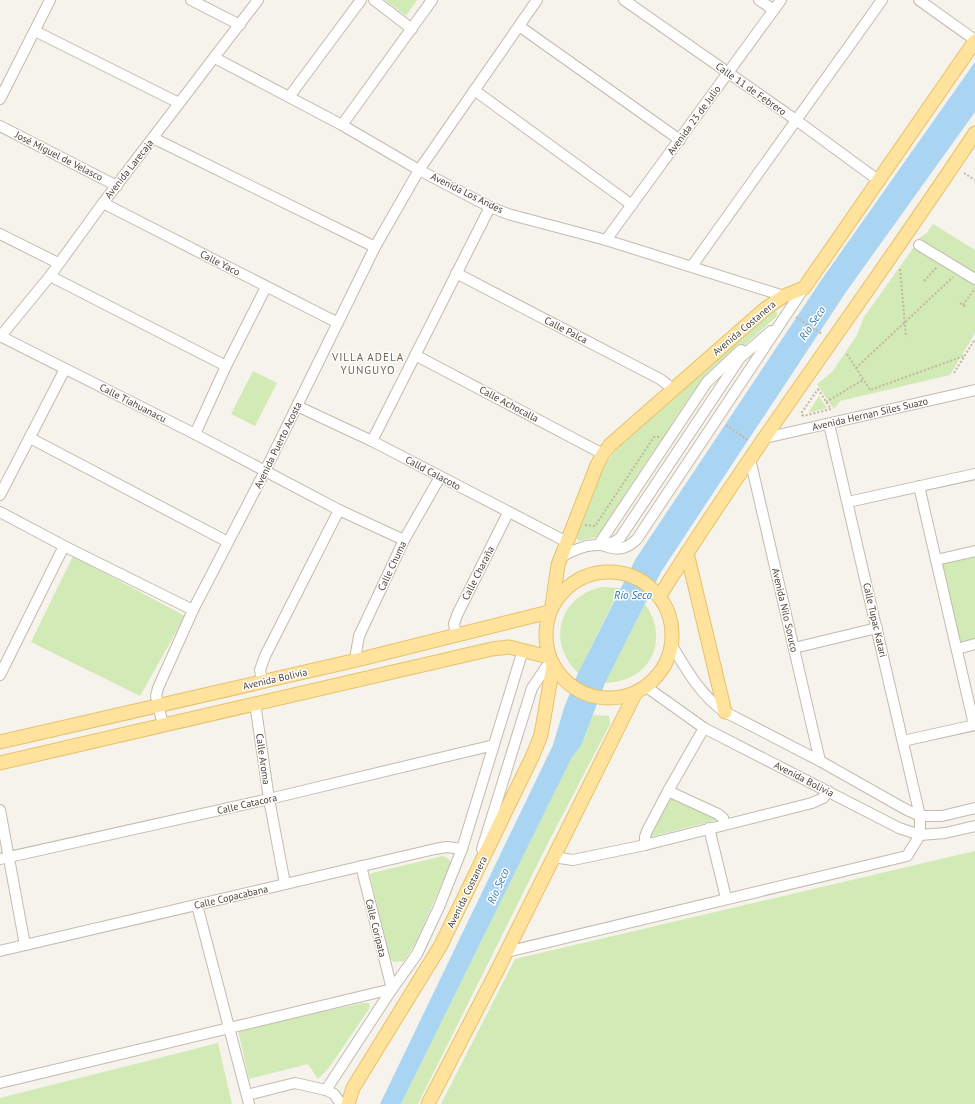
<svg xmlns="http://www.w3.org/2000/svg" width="975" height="1104" viewBox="0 0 975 1104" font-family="'PT Sans',sans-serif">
<rect width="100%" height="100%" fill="#f6f3ec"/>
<g fill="#d2eab5">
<polygon points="385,0 417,0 406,16"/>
<polygon points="933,224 975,250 975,273 919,238 927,233"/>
<polygon points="914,247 975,285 975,333 950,375 840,401 834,409 817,384 832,372 857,335 864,317"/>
<polygon points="771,311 777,312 777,316 708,378 702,386 695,389 672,423 672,431 663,445 654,450 608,520 607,529 597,537 579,541 577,539 577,537 604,467 616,450"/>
<polygon points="253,371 277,383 255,426 231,414"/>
<polygon points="819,396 827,408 808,413"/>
<polygon points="975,555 975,640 961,644 942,563"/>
<polygon points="73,556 185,616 140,696 31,642"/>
<path d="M602,587L620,588L578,673C546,642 559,596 602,587Z"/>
<path d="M645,604C671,641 649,682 605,683Z"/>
<polygon points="593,715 609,716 610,724 545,849 418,1104 401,1104 572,757 581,746"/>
<polygon points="672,796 717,820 650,837"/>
<polygon points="975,851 975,1104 441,1104 515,959"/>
<polygon points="443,856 449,859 451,863 415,944 404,961 394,962 390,959 370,875 372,873"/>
<polygon points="363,1003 369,1003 370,1006 369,1009 328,1069 318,1079 308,1064 249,1079 238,1030"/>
<polygon points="218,1043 232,1104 0,1104 0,1098"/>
</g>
<polygon fill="#a9d4f2" points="975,62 975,112 846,292 661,572 605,683 581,746 572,757 401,1104 380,1104 553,745 564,708 578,673 635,560 822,279"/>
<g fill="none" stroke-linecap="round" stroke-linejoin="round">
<g stroke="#c2bbae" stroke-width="12">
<g id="minor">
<polyline points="191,0 240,25"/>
<polyline points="374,0 412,29"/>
<polyline points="624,0 796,120 878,180"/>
<polyline points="759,0 774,10"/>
<polyline points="919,0 975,40"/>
<polyline points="519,26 680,140"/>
<polyline points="35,31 179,103"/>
<polyline points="215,58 342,125 419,170 490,207 508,214 606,240 784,296"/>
<polyline points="474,90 632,205"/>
<polyline points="289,97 361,0"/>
<polyline points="0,99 50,0"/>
<polyline points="342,125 432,0"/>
<polyline points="0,126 117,186"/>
<polyline points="153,138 375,247"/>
<polyline points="103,203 338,323"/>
<polyline points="0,234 58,263"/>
<polyline points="606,240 781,0"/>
<polyline points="919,245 975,279"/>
<polyline points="692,266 882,0"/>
<polyline points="456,273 660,379 673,389"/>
<polyline points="50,276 226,366"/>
<polyline points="0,336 195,434 339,510 404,540"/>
<polyline points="0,337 50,276 103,203 258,0"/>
<polyline points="415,355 603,454"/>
<polyline points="297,406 372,441 567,542"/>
<polyline points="195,434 226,366 266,287"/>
<polyline points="30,438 228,542"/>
<polyline points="765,438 975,390"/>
<polyline points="372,441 490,207"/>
<polyline points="750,459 820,761"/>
<polyline points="919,486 974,725"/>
<polyline points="0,495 65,369"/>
<polyline points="848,502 975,474"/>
<polyline points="0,512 64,546 193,610"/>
<path d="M599,544C615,550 624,552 637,539L804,288"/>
<polyline points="599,544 707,382 741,350"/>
<path d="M561,557C569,552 577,549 587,546C599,544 611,546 620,538L740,358L771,331"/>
<polyline points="936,560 975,551"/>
<polyline points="456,635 454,624 457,615 508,513"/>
<path d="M671,644C686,669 701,696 725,712L820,761L905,809L920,816H942L975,808"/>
<polyline points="794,648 877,628"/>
<polyline points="957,649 975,644"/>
<polyline points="357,660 356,653 359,636 404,540 440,477"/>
<polyline points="0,675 64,546"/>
<polyline points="262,681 260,670 265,656 339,510"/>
<polyline points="645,686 704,728 899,828 920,835 945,833 975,826"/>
<polyline points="255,703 269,799 285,884"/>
<polyline points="163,725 156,696 158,688 193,610 265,471 375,247 419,170 537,0"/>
<polyline points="903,741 975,725"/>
<polyline points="668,791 718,814 723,818 725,824"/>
<polyline points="0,810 25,945"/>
<polyline points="709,828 726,898"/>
<polyline points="645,845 645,837 647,831 668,791 704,728"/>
<polyline points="482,849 532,688 551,660"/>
<polyline points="553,857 573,860 645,845 812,803 823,798 828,791"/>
<polyline points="0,859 269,799 494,745"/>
<polyline points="361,866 392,989"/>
<polyline points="197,905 249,1104"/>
<polyline points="0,951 435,849 447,847 462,849"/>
<polyline points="506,952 907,856 920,835 920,816 829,424"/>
<polyline points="0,1083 392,989"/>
<polyline points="326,1090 392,989 417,954 439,907 462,849 523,650"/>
<polyline points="247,1095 295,1083 326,1090 334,1094 341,1104"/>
</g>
</g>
<g stroke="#e6c16a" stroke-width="15">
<g id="major">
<polyline points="687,553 725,712"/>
<circle cx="609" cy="635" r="63"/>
<path d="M659,597C759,438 872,289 975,133"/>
<polyline points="552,606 558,565 597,465 603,454 610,445 765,309 784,296 804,288 975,41"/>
<polyline points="0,742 357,660 549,612"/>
<polyline points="0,763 492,649 509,647 549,657"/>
<polyline points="348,1104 353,1088 441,945 533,755 541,735 553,666"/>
<polyline points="428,1104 497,971 636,692"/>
</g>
</g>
<g stroke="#c4b79f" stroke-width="2" stroke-dasharray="2 2" stroke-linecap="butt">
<polyline points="964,173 975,180"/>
<polyline points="900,269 906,337"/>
<polyline points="924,281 937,267"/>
<polyline points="960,303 966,307"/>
<polyline points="963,305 975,288"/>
<polyline points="796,317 822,334 822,333"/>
<polyline points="847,354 870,390 964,356"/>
<polyline points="856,368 953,277"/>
<polyline points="954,373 975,339"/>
<polygon points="818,389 831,409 804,416 802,415 802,412"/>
<polyline points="826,402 863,380"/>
<polyline points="726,425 748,440"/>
<polyline points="585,525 595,526 654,437 659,437"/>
</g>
<use href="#minor" stroke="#fff" stroke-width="10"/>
<use href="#major" stroke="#ffe39c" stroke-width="13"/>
</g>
<g text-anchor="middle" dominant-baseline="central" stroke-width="3" stroke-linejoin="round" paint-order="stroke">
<g font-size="10" fill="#4b4439" stroke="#fff">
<text transform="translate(751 89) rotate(35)">Calle 11 de Febrero</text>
<text transform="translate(694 120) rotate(-54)">Avenida 23 de Julio</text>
<text transform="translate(59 156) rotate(27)">José Miguel de Velasco</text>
<text transform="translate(129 169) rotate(-52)">Avenida Larecaja</text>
<text transform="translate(467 193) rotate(26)">Avenida Los Andes</text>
<text transform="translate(220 263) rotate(27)">Calle Yaco</text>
<text transform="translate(744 328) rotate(-40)">Avenida Costanera</text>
<text transform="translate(566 330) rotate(27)">Calle Palca</text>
<text transform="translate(133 403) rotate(27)">Calle Tiahuanacu</text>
<text transform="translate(509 404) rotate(28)">Calle Achocalla</text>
<text transform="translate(870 414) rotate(-13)">Avenida Hernan Siles Suazo</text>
<text transform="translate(278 445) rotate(-64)">Avenida Puerto Acosta</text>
<text transform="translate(433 473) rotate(28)">Calld Calacoto</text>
<text transform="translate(392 566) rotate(-65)">Calle Chuma</text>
<text transform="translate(478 573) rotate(-63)">Calle Charaña</text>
<text transform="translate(785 610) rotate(77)">Avenida Nilo Soruco</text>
<text transform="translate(875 620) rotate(77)">Calle Tupac Katari</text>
<text transform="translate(275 679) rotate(-13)">Avenida Bolivia</text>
<text transform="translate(263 759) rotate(82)">Calle Aroma</text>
<text transform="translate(804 779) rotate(27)">Avenida Bolivia</text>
<text transform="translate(247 804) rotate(-13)">Calle Catacora</text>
<text transform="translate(467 892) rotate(-64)">Avenida Costanera</text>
<text transform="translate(231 897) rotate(-13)">Calle Copacabana</text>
<text transform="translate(376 928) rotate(76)">Calle Coripata</text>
</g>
<g font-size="11" font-style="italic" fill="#2e7ab2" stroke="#fff">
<text transform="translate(812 323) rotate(-56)">Río Seco</text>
<text x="633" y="595">Río Seco</text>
<text transform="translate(498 886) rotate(-66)">Río Seco</text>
</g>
<g font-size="11" letter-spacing="1" fill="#6e6250" stroke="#fff">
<text x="368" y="357">VILLA ADELA<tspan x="368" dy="13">YUNGUYO</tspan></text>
</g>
</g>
</svg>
